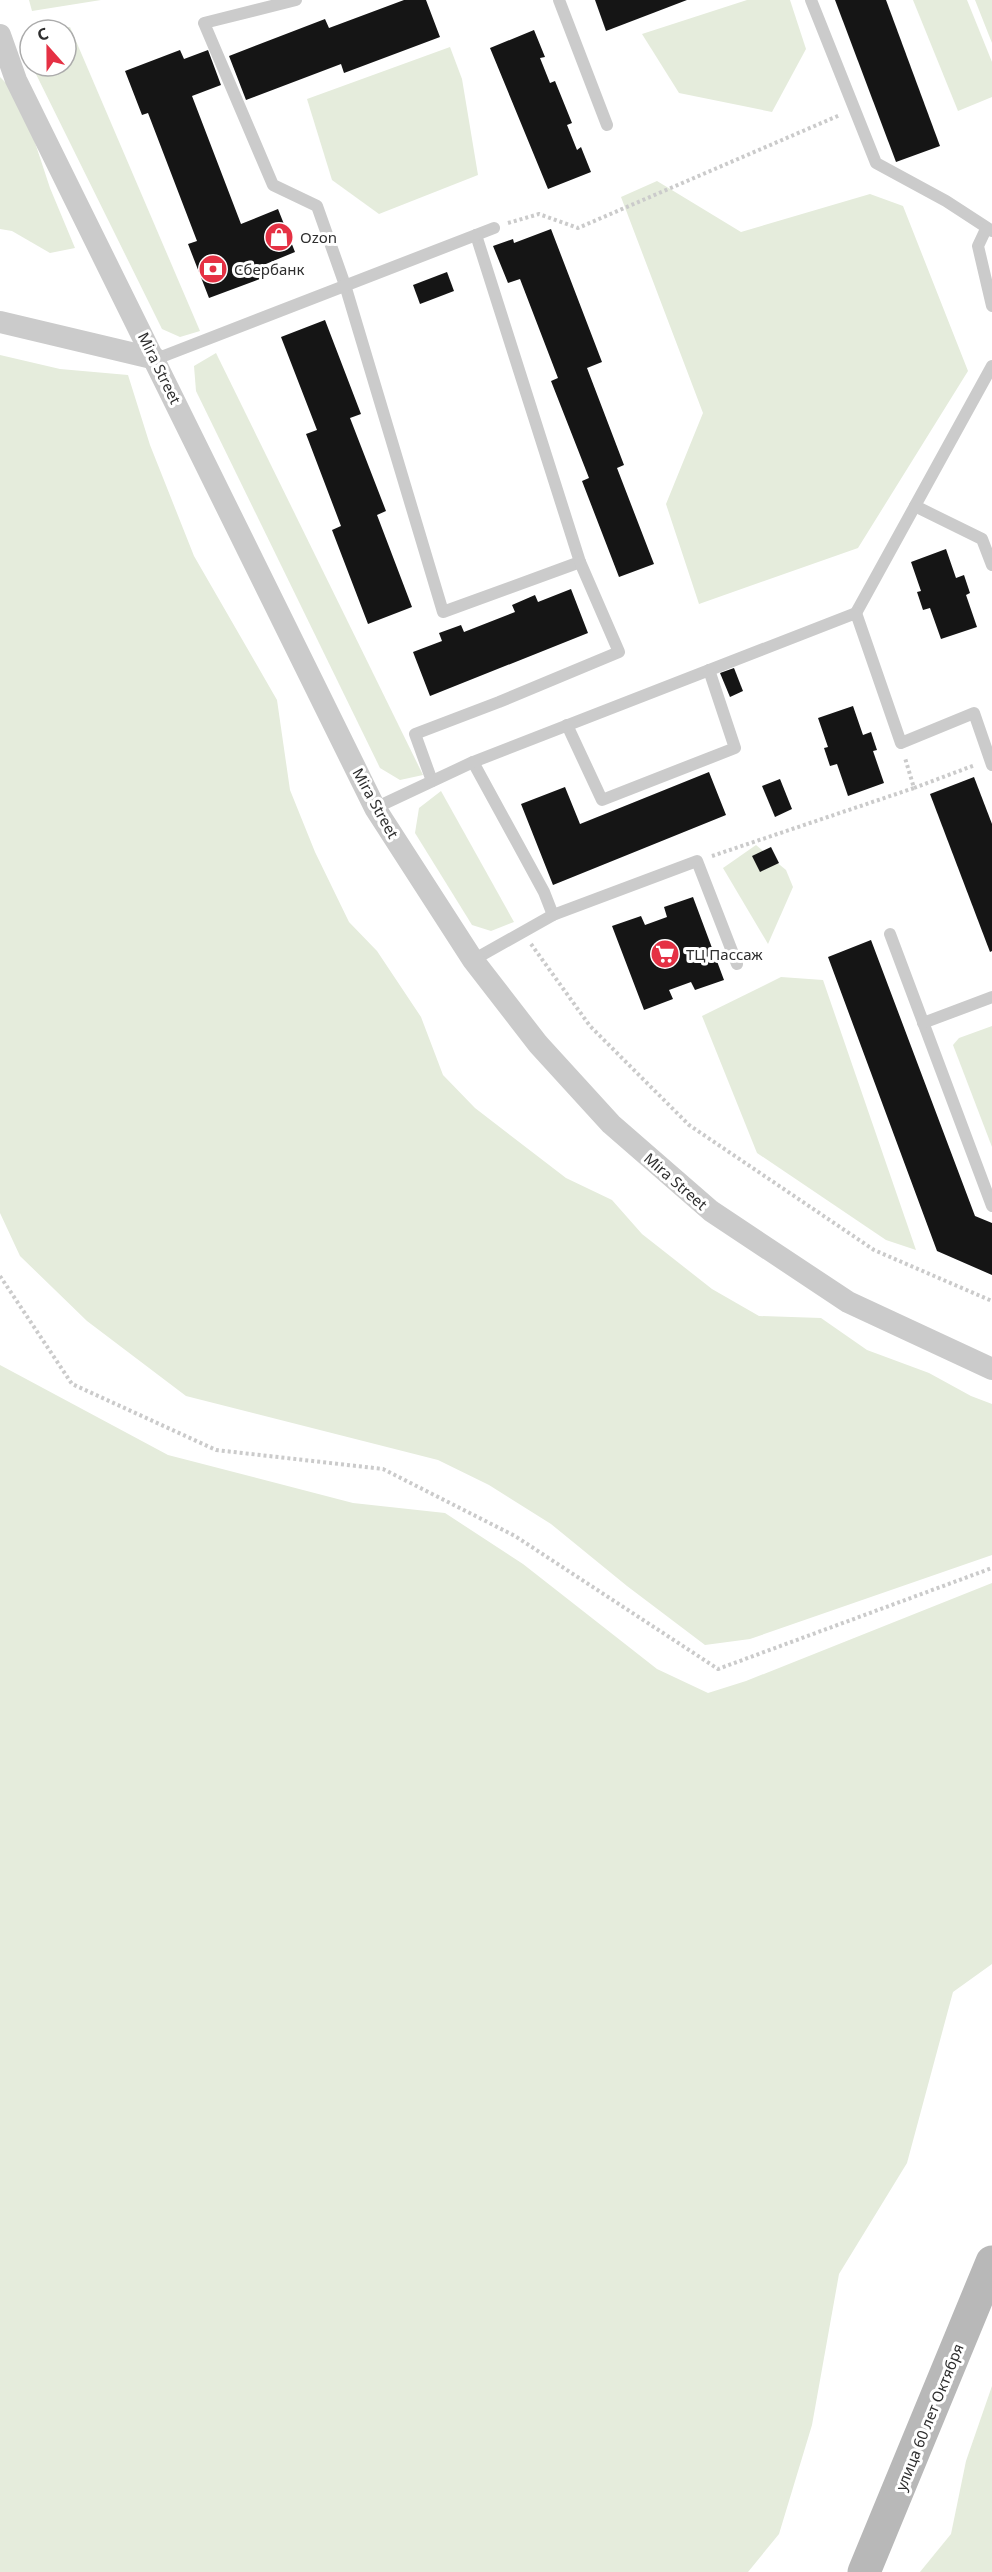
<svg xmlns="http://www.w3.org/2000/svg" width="992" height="2572" viewBox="0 0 992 2572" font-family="'Noto Sans',sans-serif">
<rect width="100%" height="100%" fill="#fff"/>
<g fill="#e5ecdc">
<polygon points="29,0 101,0 32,11"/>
<polygon points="747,0 790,0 806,49 772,112 679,93 642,34"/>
<polygon points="913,0 967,0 992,62 992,97 958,111"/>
<polygon points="975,0 992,0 992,43"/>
<polygon points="70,27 200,331 180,337 162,329 32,66 66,66 66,30 48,30"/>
<polygon points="450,47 462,79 478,175 379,214 332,180 307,99"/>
<polygon points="0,77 20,97 50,188 75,248 50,253 12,231 0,229"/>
<polygon points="657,181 741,232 870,194 903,206 968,371 858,548 699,604 666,504 703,413 621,197"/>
<polygon points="216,353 423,775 400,780 380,768 196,391 194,366"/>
<polygon points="0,355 60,369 128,375 150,445 194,556 277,700 290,790 315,852 349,922 377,951 421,1017 443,1075 475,1108 566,1178 612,1200 642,1234 712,1289 759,1316 821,1318 867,1350 929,1373 971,1396 992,1404 992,1555 750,1639 705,1645 627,1586 551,1524 489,1485 438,1460 186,1396 87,1321 20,1256 0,1213"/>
<polygon points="441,791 514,922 491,931 472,925 415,833 419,808"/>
<polygon points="756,845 786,870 793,887 768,944 723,868"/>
<polygon points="781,977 823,980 916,1250 886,1240 757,1153 702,1016"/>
<polygon points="992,1026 992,1147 953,1045 959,1038"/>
<polygon points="0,1365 168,1455 353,1503 445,1513 523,1564 657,1669 708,1693 746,1681 992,1583 992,1964 953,1992 907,2163 839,2274 812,2425 779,2534 748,2572 0,2572"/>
<polygon points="992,2386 992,2572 920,2572 951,2534 966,2461"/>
</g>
<g fill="#151515">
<polygon points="404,0 426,0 440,37 344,73 341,64 246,100 229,56 325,19 329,28"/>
<polygon points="595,0 687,0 606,31"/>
<polygon points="835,0 886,0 940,146 896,162"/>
<polygon points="534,30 545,57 540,58 550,83 555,81 572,123 567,125 577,150 581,147 591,172 548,189 490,48"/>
<polygon points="180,50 184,59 208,50 221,85 192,96 241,224 278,209 295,252 261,266 265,277 209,298 188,244 197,241 148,113 142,115 125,71"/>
<polygon points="551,229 602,362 587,368 624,465 617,468 654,564 619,577 582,481 589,478 551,381 558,378 520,279 508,283 493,246 513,239 514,243"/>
<polygon points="447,272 454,291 420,304 413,285"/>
<polygon points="325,320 361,414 350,418 386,511 377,515 412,607 368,624 332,530 341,526 306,434 317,430 281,337"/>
<polygon points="946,549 956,578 964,575 970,593 966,595 977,627 941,639 930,608 923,610 917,592 921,591 911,562"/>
<polygon points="571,589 588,633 430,696 413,652 442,641 439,633 461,625 464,632 515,612 512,605 535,595 538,602"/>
<polygon points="734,668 743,691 730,697 720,673"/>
<polygon points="853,706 863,735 871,732 877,750 873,751 884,783 848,796 837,764 830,766 824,748 828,747 818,718"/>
<polygon points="709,772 726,815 553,885 521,804 565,787 580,824"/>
<polygon points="974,777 992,824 992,951 990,952 930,794"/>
<polygon points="780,779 792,809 775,817 762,786"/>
<polygon points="771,847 779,863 760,872 752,856"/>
<polygon points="693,897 724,980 695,990 691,982 669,990 673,999 644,1010 612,926 641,916 645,925 667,917 664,907"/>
<polygon points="871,940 975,1216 992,1223 992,1275 937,1251 828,957"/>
</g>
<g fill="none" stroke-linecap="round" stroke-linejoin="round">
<g stroke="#cbcbcb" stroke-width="4" stroke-dasharray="3 3" stroke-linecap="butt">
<polyline points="508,223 539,214 578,228 840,115"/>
<polyline points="914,788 975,765"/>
<polyline points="712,856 914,788 905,758"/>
<polyline points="531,944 590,1026 689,1125 874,1250 992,1301"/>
<polyline points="0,1276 72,1384 216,1450 383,1469 515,1536 718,1669 992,1568"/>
</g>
<g stroke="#cbcbcb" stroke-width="12">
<polyline points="296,0 204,23 273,185 317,206 345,285 443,612 580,562 476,235"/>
<polyline points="559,0 607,125"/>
<polyline points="811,0 876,163 946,201 992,231"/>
<polyline points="986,229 978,246 992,306"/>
<polyline points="156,359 494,228"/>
<polyline points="915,506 982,539 992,565"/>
<polyline points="856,613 992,366"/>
<polyline points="567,725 602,800 735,748 709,670"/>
<polyline points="473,762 544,892 553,915"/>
<polyline points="432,781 415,734 499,702 619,652 580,562"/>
<polyline points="375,808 473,762 856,613 901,743 974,713 992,765"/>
<polyline points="890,934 992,1206"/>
<polyline points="473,960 553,915 697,861 737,964"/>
<polyline points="923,1023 992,997"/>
</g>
<g stroke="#cbcbcb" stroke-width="22">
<polyline points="0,35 16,80 375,808 473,960 538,1044 611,1124 711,1211 848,1302 992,1369"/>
<polyline points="0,322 156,359"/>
</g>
<polyline stroke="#b8b8b8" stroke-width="33" points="864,2572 992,2262"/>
</g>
<defs>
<g id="shop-disc" transform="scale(1.5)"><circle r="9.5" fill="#e53144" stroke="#fff"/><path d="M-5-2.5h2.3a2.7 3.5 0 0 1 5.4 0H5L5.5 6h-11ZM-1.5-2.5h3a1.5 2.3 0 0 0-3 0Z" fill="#fff"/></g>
<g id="bank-disc" transform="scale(1.5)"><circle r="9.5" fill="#e53144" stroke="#fff"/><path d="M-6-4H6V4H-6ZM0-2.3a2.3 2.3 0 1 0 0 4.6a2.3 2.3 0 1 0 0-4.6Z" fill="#fff"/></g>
<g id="supermarket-disc" transform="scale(1.5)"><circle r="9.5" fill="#e53144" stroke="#fff"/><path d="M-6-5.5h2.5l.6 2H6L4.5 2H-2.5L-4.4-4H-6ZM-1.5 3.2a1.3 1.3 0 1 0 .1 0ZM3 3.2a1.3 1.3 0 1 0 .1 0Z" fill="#fff"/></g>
</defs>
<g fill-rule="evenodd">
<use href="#shop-disc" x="279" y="237"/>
<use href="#bank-disc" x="213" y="269"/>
<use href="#supermarket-disc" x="665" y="954"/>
</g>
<g text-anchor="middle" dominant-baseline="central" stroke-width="6" stroke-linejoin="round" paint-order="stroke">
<g font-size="15" fill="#2e2e2e" stroke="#fff" text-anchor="start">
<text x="300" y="237">Ozon</text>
<text x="234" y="269">Сбербанк</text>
<text x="686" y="954">ТЦ Пассаж</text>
</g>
<g font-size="15" fill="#2e2e2e" stroke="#fff">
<text transform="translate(160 368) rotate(64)">Mira Street</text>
<text transform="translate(376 803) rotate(61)">Mira Street</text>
<text transform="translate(676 1181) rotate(41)">Mira Street</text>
<text transform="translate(929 2417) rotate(-68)">улица 60 лет Октября</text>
</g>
</g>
<g transform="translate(48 48) rotate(339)"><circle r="28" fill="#ffffff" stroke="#ababab" stroke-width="1.5"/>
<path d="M0-4.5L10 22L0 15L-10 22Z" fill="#e53144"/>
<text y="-9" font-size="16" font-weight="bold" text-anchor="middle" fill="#2e2e2e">С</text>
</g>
</svg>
